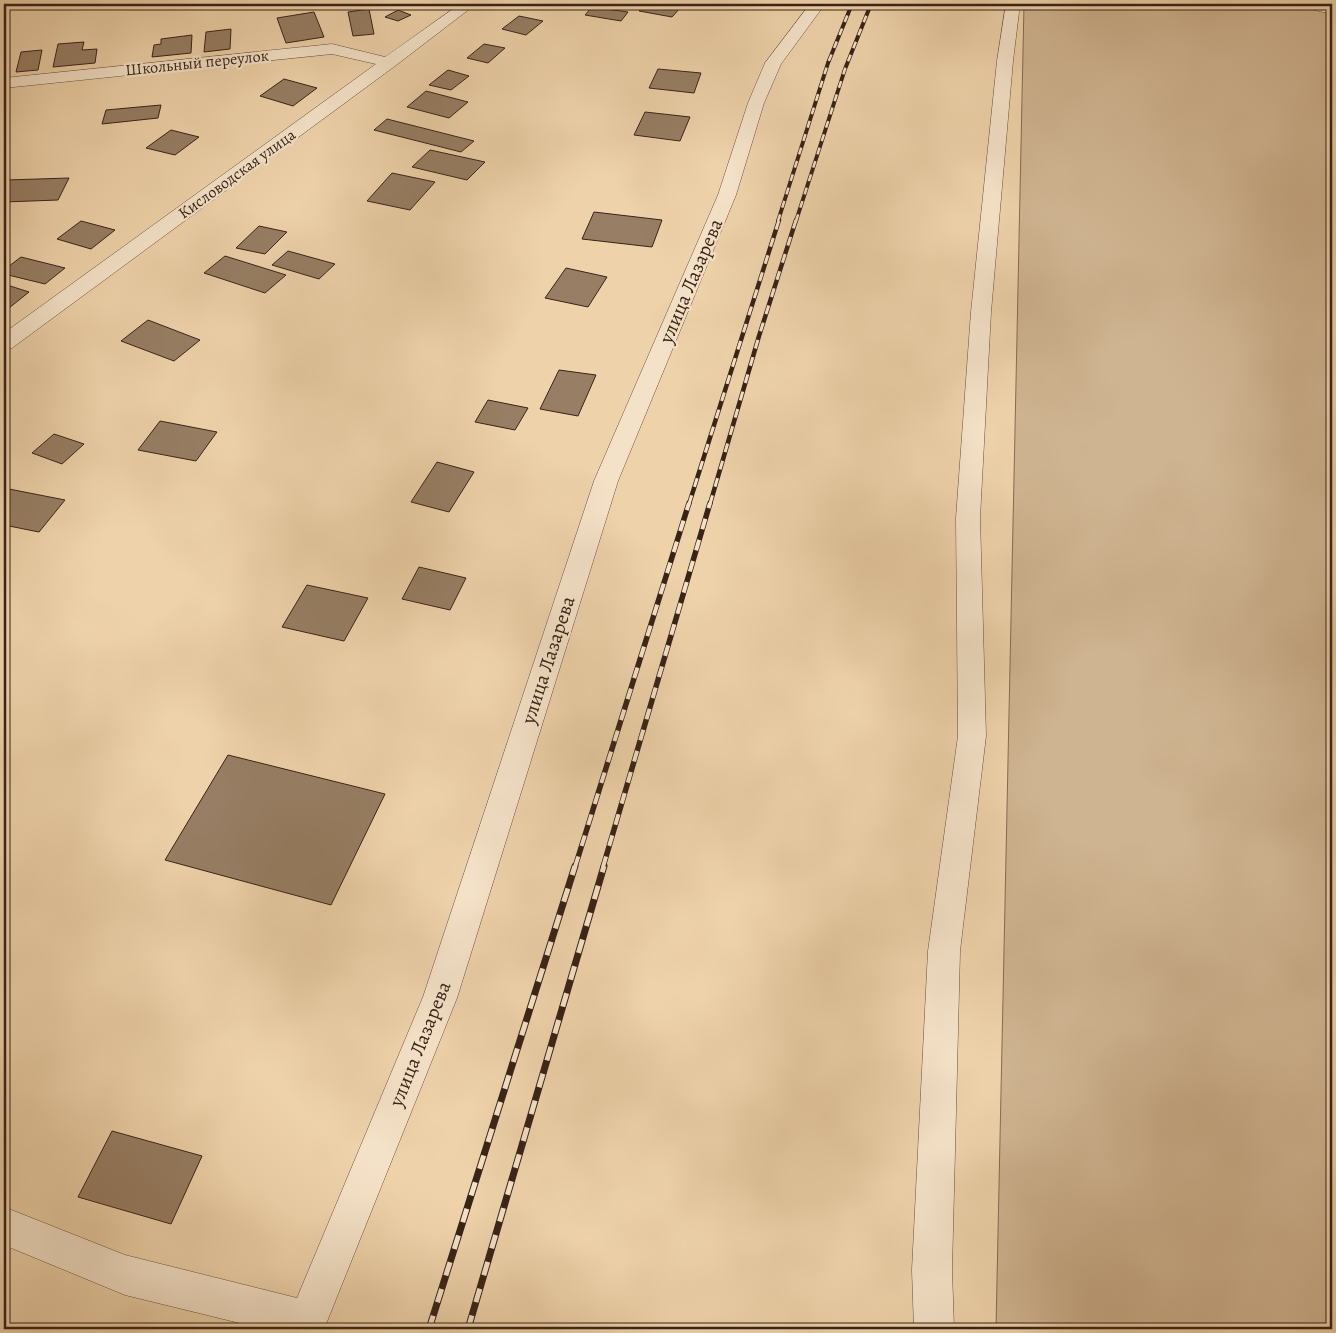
<svg xmlns="http://www.w3.org/2000/svg" width="1336" height="1333" viewBox="0 0 1336 1333" font-family="Alegreya,serif">
<rect width="100%" height="100%" fill="#eed2aa"/>
<filter id="stains"><feTurbulence type="fractalNoise" baseFrequency=".004" numOctaves="4"/><feColorMatrix values="0 0 0 0 .2 0 0 0 0 .09 0 0 0 0 .02 0 0 0 .5 -.17"/></filter>
<radialGradient id="worn" r=".72"><stop offset=".6" stop-color="#630" stop-opacity="0"/><stop offset="1" stop-color="#630" stop-opacity=".3"/></radialGradient>
<polygon fill="#cfb491" stroke="#846c54" points="1024,4 1332,4 1332,1329 996,1329"/>
<g fill="#977e64" stroke="#382318">
<polygon points="646,4 662,4 681,7 672,17 639,11"/>
<polygon points="592,7 628,12 621,21 585,15"/>
<polygon points="369,9 374,34 353,36 348,12"/>
<polygon points="398,10 411,15 398,21 385,17"/>
<polygon points="314,12 324,37 286,43 277,18"/>
<polygon points="519,16 543,21 526,35 502,29"/>
<polygon points="231,29 230,49 204,52 206,32"/>
<polygon points="192,35 191,53 152,57 154,45 161,44 161,39"/>
<polygon points="84,42 82,50 97,49 95,63 53,67 58,44"/>
<polygon points="484,44 505,48 488,63 467,58"/>
<polygon points="42,50 38,70 16,72 21,52"/>
<polygon points="658,69 701,73 694,93 649,88"/>
<polygon points="448,70 469,76 451,90 429,85"/>
<polygon points="284,79 317,88 293,106 260,96"/>
<polygon points="426,91 468,102 449,118 407,107"/>
<polygon points="161,105 158,118 102,124 106,110"/>
<polygon points="645,112 690,117 680,141 634,135"/>
<polygon points="387,119 474,141 461,152 374,130"/>
<polygon points="171,130 199,137 175,155 146,148"/>
<polygon points="430,150 485,162 467,180 412,167"/>
<polygon points="392,173 435,182 410,210 367,201"/>
<polygon points="69,178 58,200 4,202 4,184 6,180"/>
<polygon points="594,212 662,220 652,247 582,239"/>
<polygon points="81,221 115,230 91,249 57,239"/>
<polygon points="259,226 287,232 265,254 236,248"/>
<polygon points="288,251 335,264 319,279 272,265"/>
<polygon points="225,256 286,275 265,293 204,273"/>
<polygon points="21,257 65,268 45,284 4,274 4,270"/>
<polygon points="566,268 607,277 588,307 545,298"/>
<polygon points="4,284 29,292 4,312"/>
<polygon points="148,320 200,340 174,361 121,341"/>
<polygon points="559,370 596,375 578,416 540,409"/>
<polygon points="488,400 528,408 515,430 475,422"/>
<polygon points="160,421 217,432 196,461 138,450"/>
<polygon points="54,434 84,444 62,464 32,453"/>
<polygon points="437,462 474,472 449,512 411,502"/>
<polygon points="4,488 65,500 39,532 4,525"/>
<polygon points="419,567 466,578 450,610 402,599"/>
<polygon points="307,585 368,598 344,641 282,627"/>
<polygon points="228,755 385,794 331,905 165,860"/>
<polygon points="112,1131 202,1156 171,1224 78,1197"/>
</g>
<g fill="none" stroke-linecap="round" stroke-linejoin="round">
<g stroke="#664f3c" stroke-width="1">
<g id="minor">
<polygon points="460,4 476,4 395,66 12,348 4,350 4,333 376,64 332,54 4,88 4,78 332,44 385,57"/>
<polygon points="810,4 825,4 781,64 764,103 736,195 618,481 457,998 324,1329 264,1329 125,1295 4,1245 4,1207 125,1255 297,1298 423,997 594,481 718,195 748,103 765,63"/>
<polygon points="1006,4 1020,4 1013,61 991,312 980,518 986,736 960,951 952,1270 954,1329 914,1329 912,1270 928,951 958,736 956,518 971,312 997,61"/>
<polygon points="1300,4 1332,6 1332,14 1302,7"/>
</g>
</g>
<use href="#minor" fill="#f4e2c8" fill-rule="evenodd"/>
<g stroke="#382318" stroke-width="4">
<g id="rail-far3">
<polyline points="778,221 828,63 852,4"/>
<polyline points="796,221 845,69 871,4"/>
</g>
</g>
<g stroke="#382318" stroke-width="4.5">
<g id="rail-far2">
<polyline points="689,504 779,220"/>
<polyline points="710,504 759,336 796,220"/>
</g>
</g>
<g stroke="#382318" stroke-width="5.5">
<g id="rail-far1">
<polyline points="575,867 689,503"/>
<polyline points="603,867 710,503"/>
</g>
</g>
<g stroke="#382318" stroke-width="7">
<g id="rail">
<polyline points="429,1329 575,866"/>
<polyline points="468,1329 604,866"/>
</g>
</g>
<use href="#rail-far3" stroke="#f4e2c8" stroke-width="2.5" stroke-dasharray="7" stroke-linecap="butt"/>
<use href="#rail-far2" stroke="#f4e2c8" stroke-width="3" stroke-dasharray="9" stroke-linecap="butt"/>
<use href="#rail-far1" stroke="#f4e2c8" stroke-width="4" stroke-dasharray="11" stroke-linecap="butt"/>
<use href="#rail" stroke="#f4e2c8" stroke-width="5" stroke-dasharray="14" stroke-linecap="butt"/>
</g>
<g text-anchor="middle" dominant-baseline="central" stroke-width="4.5" stroke-linejoin="round" paint-order="stroke">
<g font-size="16" fill="#382318" stroke="#f4e2c8">
<text transform="translate(197 63) rotate(-6)">Школьный переулок</text>
<text transform="translate(237 174) rotate(-36)">Кисловодская улица</text>
</g>
<g font-size="20" fill="#382318" stroke="#f4e2c8">
<text transform="translate(691 281) rotate(-67)">улица Лазарева</text>
<text transform="translate(548 660) rotate(-72)">улица Лазарева</text>
<text transform="translate(420 1044) rotate(-68)">улица Лазарева</text>
</g>
</g>
<rect width="1336" height="1333" fill="none" stroke="#eed2aa" stroke-width="20"/>
<rect x="5" y="5" width="1326" height="1323" fill="none" stroke="#382318" stroke-width="2.5"/>
<rect x="10" y="10" width="1316" height="1313" fill="none" stroke="#382318"/>
<rect width="100%" height="100%" filter="url(#stains)"/>
<rect width="100%" height="100%" fill="url(#worn)"/>
</svg>
